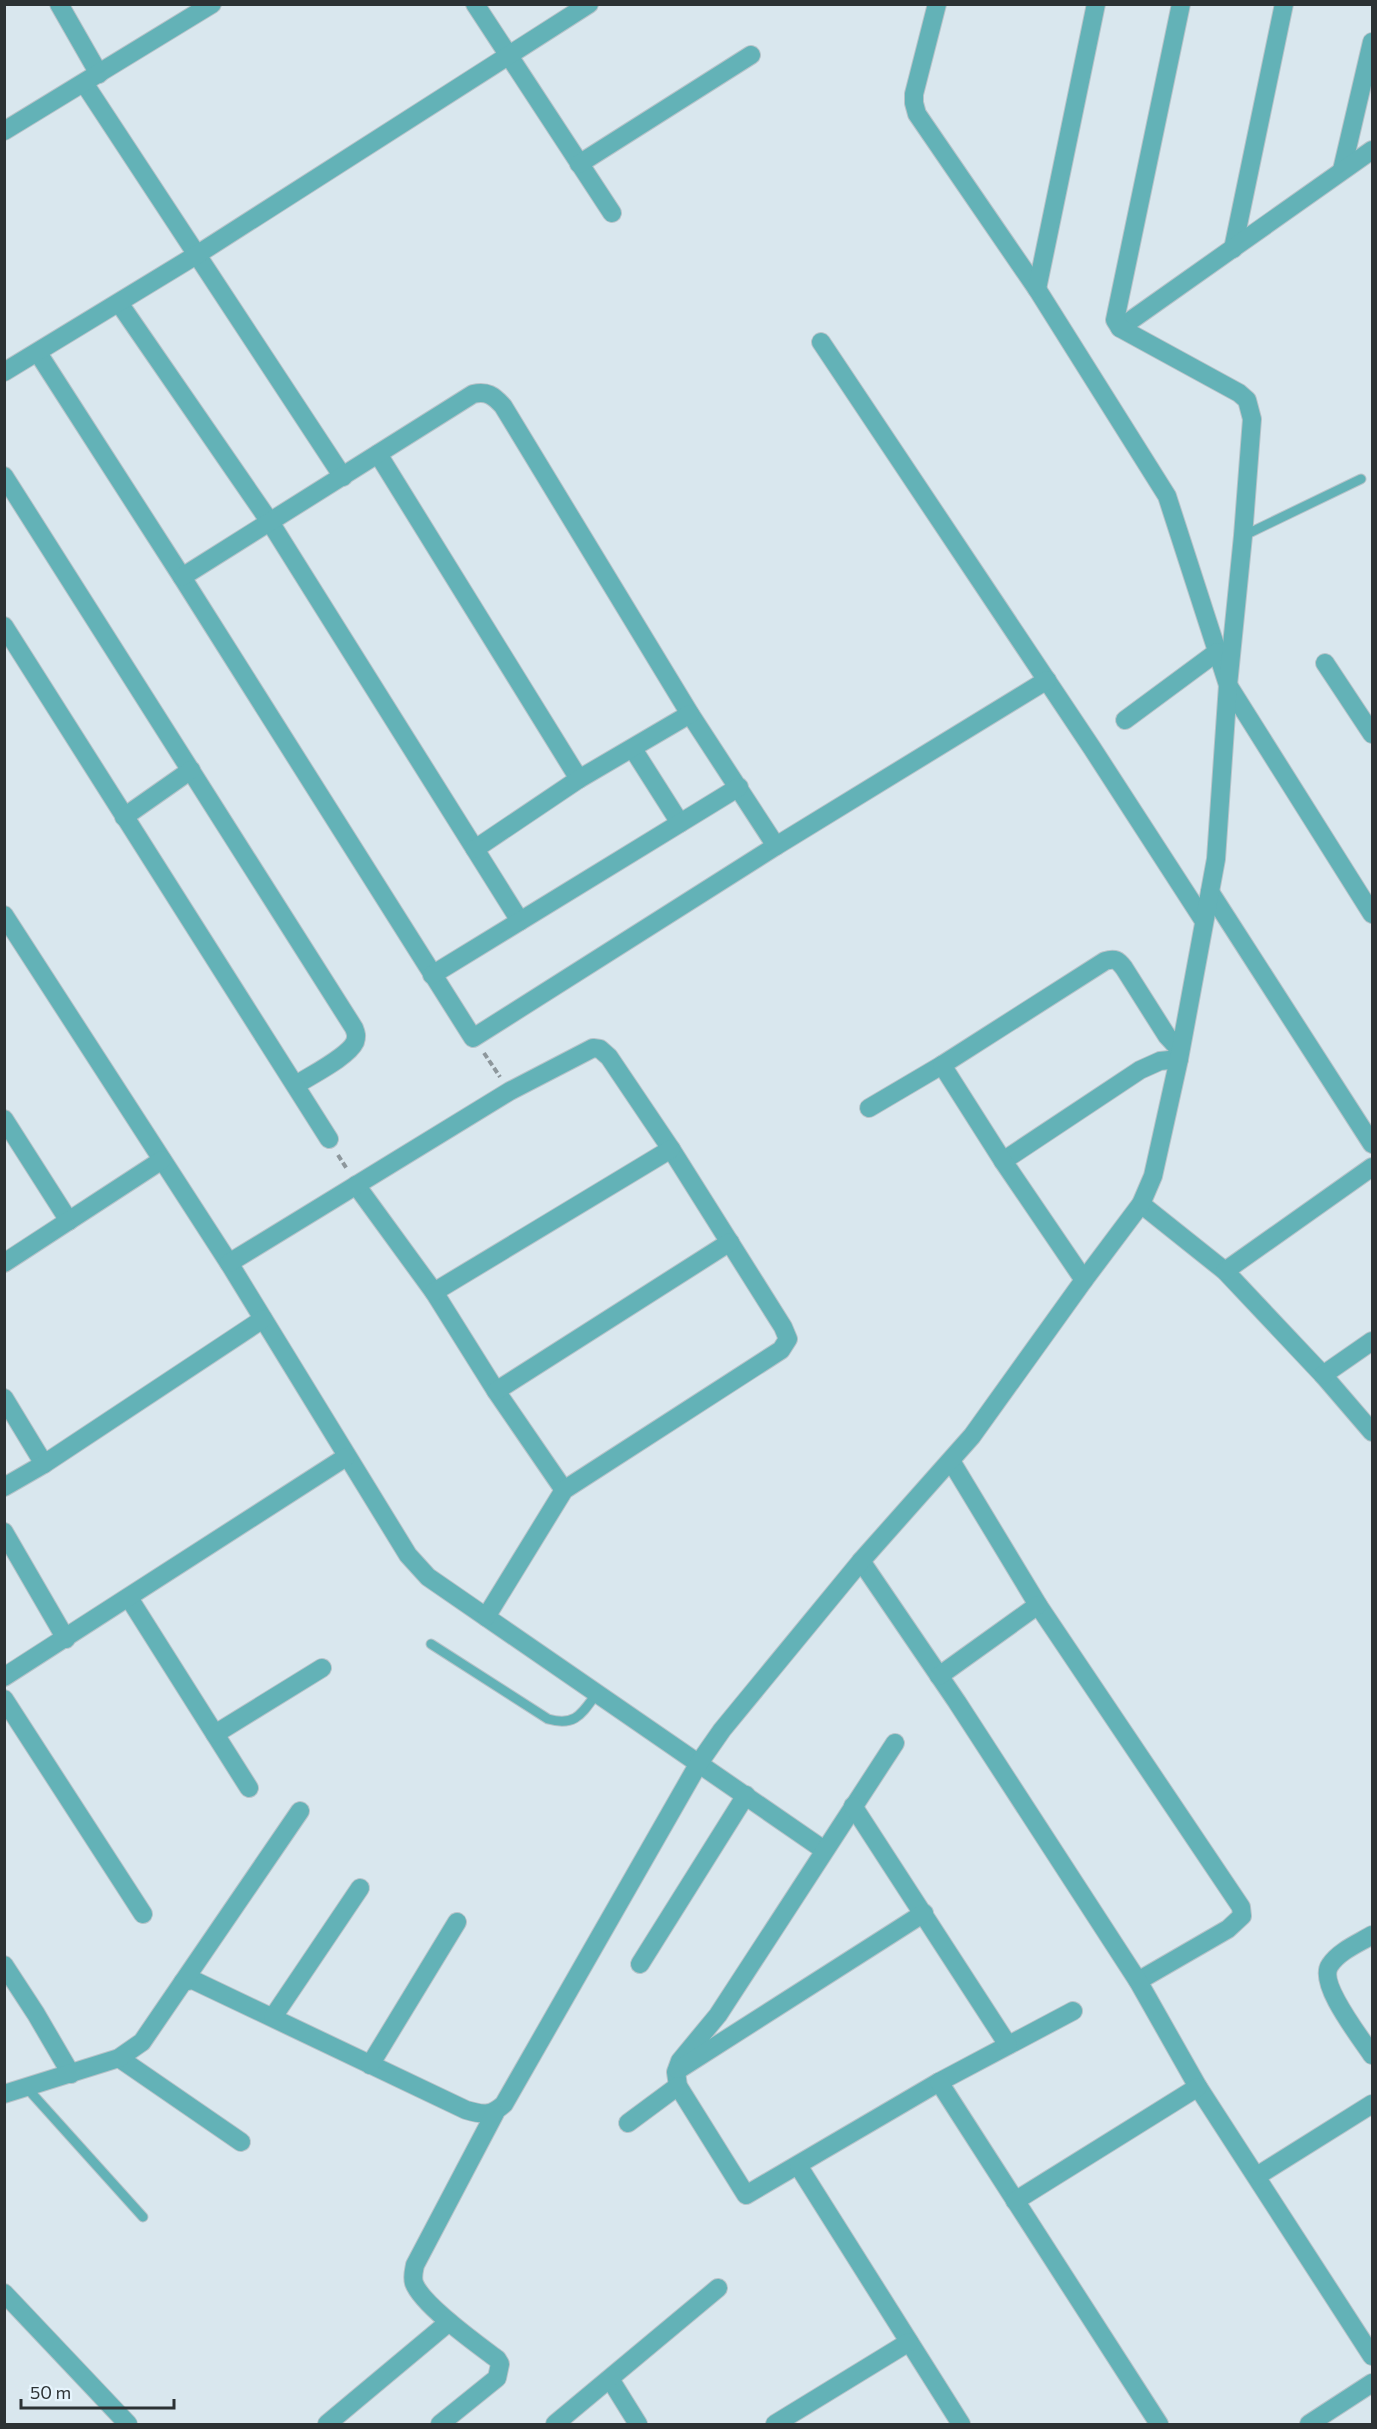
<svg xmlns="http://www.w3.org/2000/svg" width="1377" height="2429" viewBox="0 0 1377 2429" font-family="Commissioner,sans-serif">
<rect width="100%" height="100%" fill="#d9e7ee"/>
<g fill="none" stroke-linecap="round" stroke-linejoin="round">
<g stroke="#b6c3c9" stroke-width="11">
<g id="lane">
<polyline points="1243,536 1361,479"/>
<path d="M431,1644L548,1719C576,1727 582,1713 597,1693"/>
<polyline points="26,2087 143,2217"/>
</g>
</g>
<g stroke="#b6c3c9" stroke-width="20">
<g id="street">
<polyline points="59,4 99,74"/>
<polyline points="475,4 612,213"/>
<polyline points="937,4 914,94 914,103 917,114 1037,289 1167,496 1228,685 1372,914"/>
<polyline points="84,83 343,477"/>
<polyline points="4,131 212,4"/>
<polyline points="579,164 751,55"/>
<polyline points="1342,170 1372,42"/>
<polyline points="1233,249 1284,4"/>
<polyline points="1037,289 1096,4"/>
<polyline points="119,303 270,522 520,921"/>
<polyline points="1120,328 1372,150"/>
<polyline points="821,342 1092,748 1204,921"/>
<polyline points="38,353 182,577 473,1038 776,846"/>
<polyline points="4,372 198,254 589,4"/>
<polyline points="378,454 579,779"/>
<path d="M4,476L354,1028C356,1033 357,1036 355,1042C348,1057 311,1075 296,1085"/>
<path d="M182,577L473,394C487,391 493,395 503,406L690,714L776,846L1047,680"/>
<polyline points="4,626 329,1139"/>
<polyline points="1325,663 1372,734"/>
<polyline points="1125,720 1217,652"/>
<polyline points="633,749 680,823"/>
<polyline points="124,817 191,770"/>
<polyline points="475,849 579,779 690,714"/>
<polyline points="1210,892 1372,1144"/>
<polyline points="4,915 229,1263 408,1555 428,1577 824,1850"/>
<polyline points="432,975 739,787"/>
<polyline points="869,1108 942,1065"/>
<polyline points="4,1119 69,1221"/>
<polyline points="1003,1161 1140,1070 1160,1061 1179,1059"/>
<polyline points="356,1185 434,1292 496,1391 564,1490"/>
<polyline points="1141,1204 1225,1271 1323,1375 1372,1432"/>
<polyline points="4,1263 162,1160"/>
<polyline points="229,1263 510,1091 593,1048 600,1049 609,1057 671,1149 783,1327 788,1339 781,1350 564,1490 486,1617"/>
<polyline points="1225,1271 1372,1167"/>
<path d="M1084,1280L1003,1161L942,1065L1105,961C1115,958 1118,960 1124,968L1167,1036L1180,1050"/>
<polyline points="434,1292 671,1149"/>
<polyline points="1323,1375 1372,1341"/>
<polyline points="496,1391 730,1242"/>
<polyline points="4,1398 44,1464"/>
<polyline points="951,1461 1038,1605 1241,1907 1242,1916 1228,1929 1138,1981"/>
<polyline points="4,1487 44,1464 263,1319"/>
<polyline points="4,1532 66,1639"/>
<polyline points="861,1561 957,1702 1138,1981 1198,2087 1372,2356"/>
<polyline points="129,1598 249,1788"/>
<polyline points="939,1676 1038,1605"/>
<polyline points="4,1677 346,1457"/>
<polyline points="4,1699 143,1914"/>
<polyline points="215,1734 322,1668"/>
<polyline points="895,1743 718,2015 680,2061 676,2072 678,2086 746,2195 939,2082 1073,2011"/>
<polyline points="853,1806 1008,2045"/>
<path d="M1372,1935C1359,1943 1339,1951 1330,1965C1317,1983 1361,2038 1372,2055"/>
<polyline points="640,1964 746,1795"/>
<polyline points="4,1965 36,2014 71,2074"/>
<path d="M183,1982L193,1980L466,2110C483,2115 491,2116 504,2104L699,1763L722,1730L861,1561L972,1436L1084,1280L1141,1204L1153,1176L1179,1059L1216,859L1228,685L1243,536L1252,419L1247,400L1239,393L1120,328L1115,320L1181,4"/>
<polyline points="273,2017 360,1888"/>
<polyline points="119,2058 241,2142"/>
<polyline points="370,2065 457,1922"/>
<polyline points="678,2070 924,1913"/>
<polyline points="939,2082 1159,2424"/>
<polyline points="4,2094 119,2058 142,2042 300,1811"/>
<polyline points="628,2123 678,2086"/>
<polyline points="799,2167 961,2424"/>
<polyline points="1257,2176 1372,2104"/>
<polyline points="1015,2201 1198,2087"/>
<polyline points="4,2293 128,2424"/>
<polyline points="610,2379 638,2424"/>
<polyline points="327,2424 449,2322"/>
<path d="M440,2424L497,2378L500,2364L497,2359C477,2344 422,2305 414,2283C412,2276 414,2271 415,2265L495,2113"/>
<polyline points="555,2424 718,2288"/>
<polyline points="775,2424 909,2342"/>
<polyline points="1309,2424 1372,2383"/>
</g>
</g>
<g stroke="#8d979c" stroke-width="4" stroke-dasharray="6 3" stroke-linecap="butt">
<polyline points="484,1053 500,1077"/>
<polyline points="338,1155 347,1169"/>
</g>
<use href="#lane" stroke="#63b2b7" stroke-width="9"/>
<use href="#street" stroke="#63b2b7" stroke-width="18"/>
</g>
<rect width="1377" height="2429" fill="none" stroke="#2c3234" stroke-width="12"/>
<path d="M21 2399v9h153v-9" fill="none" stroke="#2c3234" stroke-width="3"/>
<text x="30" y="2399" font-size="18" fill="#2c3234" stroke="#e6f4fc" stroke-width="4.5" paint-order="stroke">50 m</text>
</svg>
